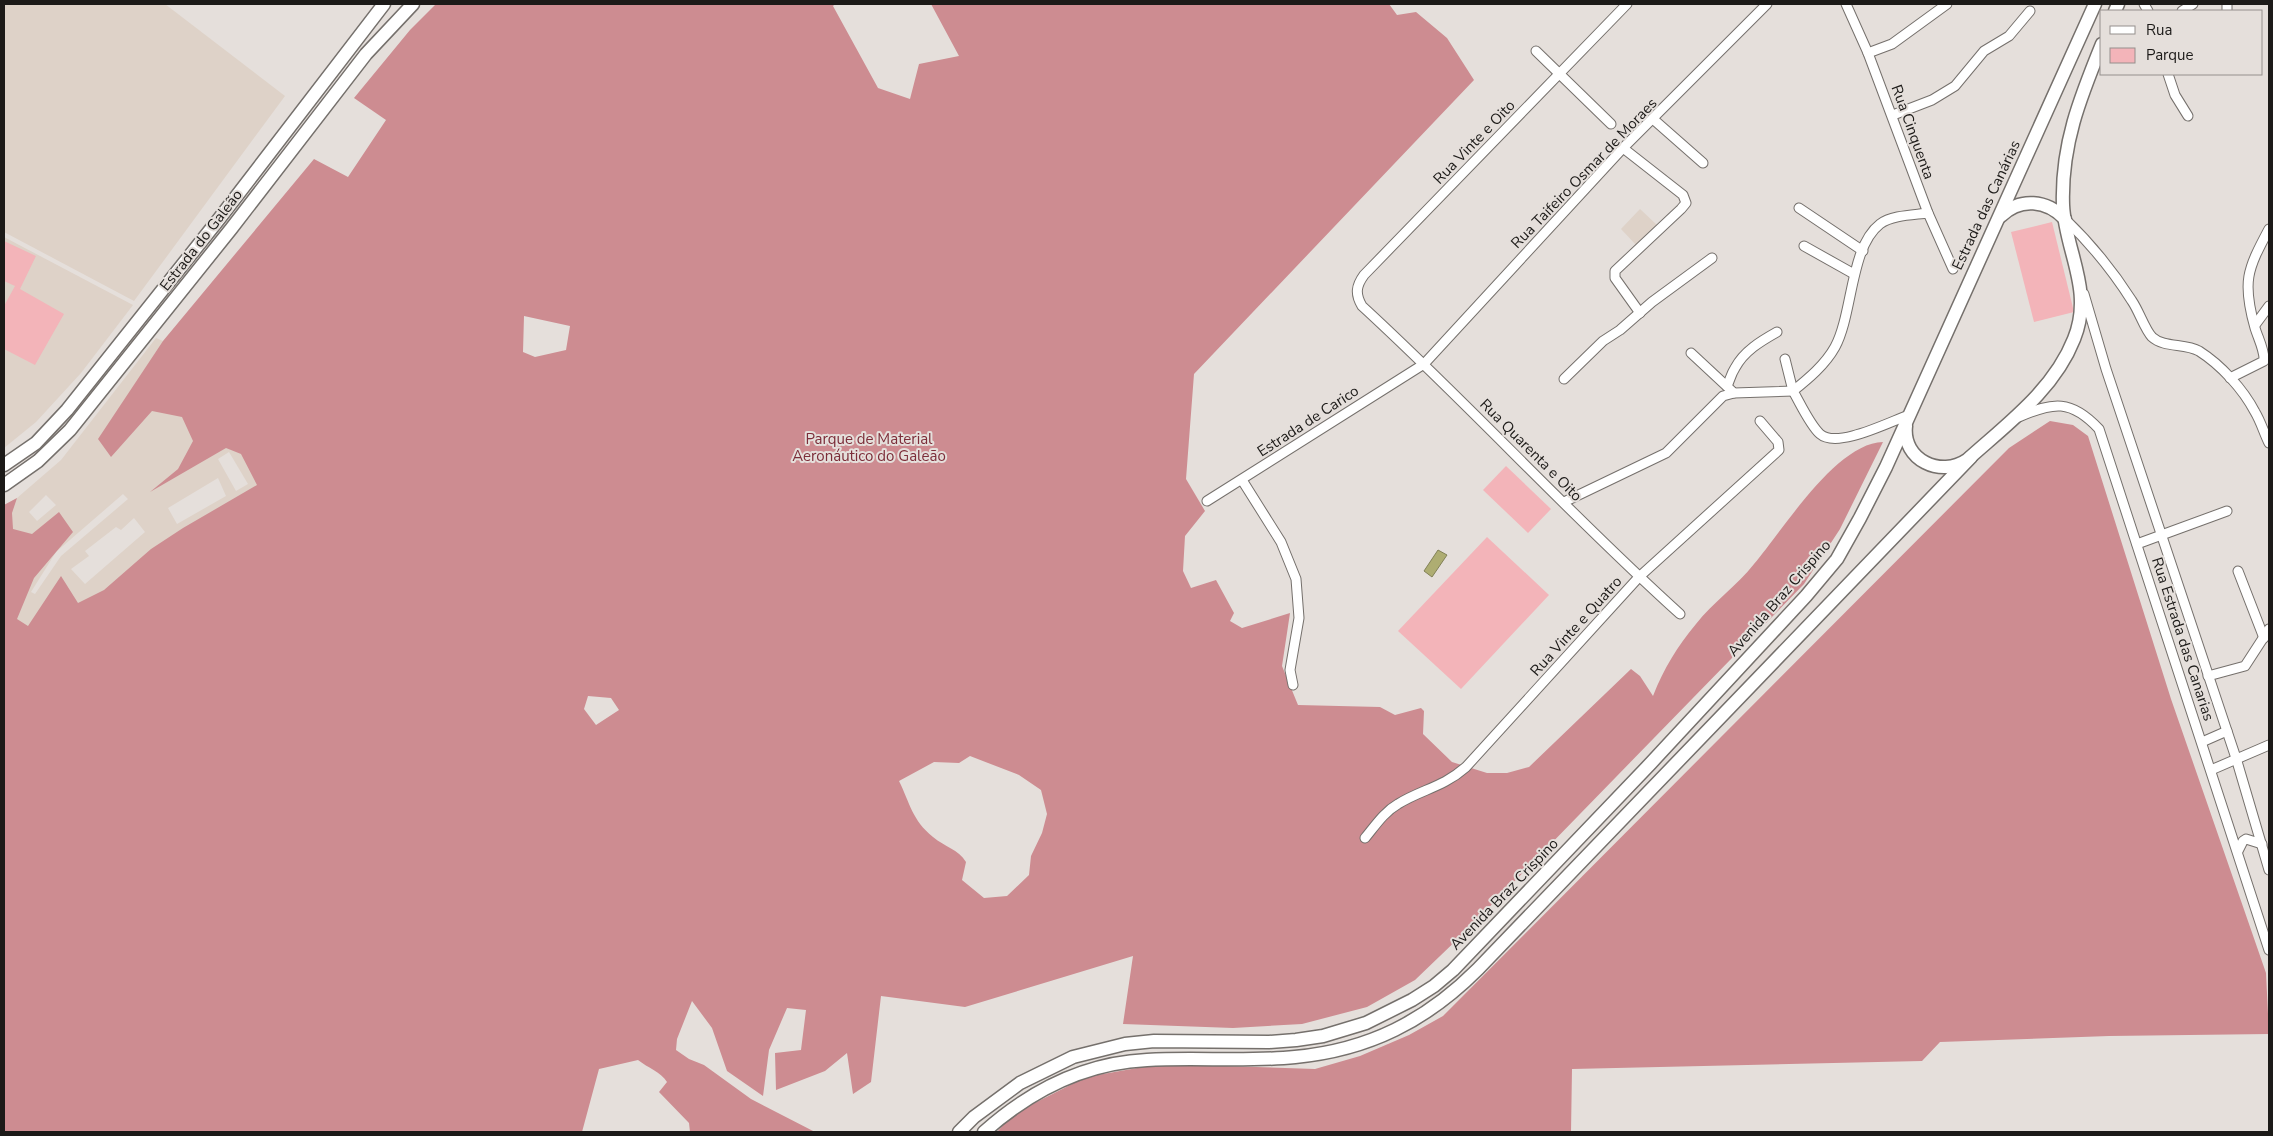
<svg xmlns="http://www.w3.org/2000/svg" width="2273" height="1136" viewBox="0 0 2273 1136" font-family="'Nunito Sans',sans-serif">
<rect width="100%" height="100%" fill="#e5dfdb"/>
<g fill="#ded2c8" fill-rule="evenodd">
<polygon points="4,4 165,4 285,96 134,301 4,232"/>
<polygon points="1640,209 1658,226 1638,247 1621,229"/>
<polygon points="4,237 133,305 81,373 36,422 4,448"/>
<path d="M156,338L163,341L275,465L256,505L133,606L4,635V505L17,498L61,460ZM229,452L248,484L236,491L218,459ZM218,478L226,496L177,524L168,508ZM123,494L128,499L61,556L35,594L31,592L56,552ZM46,495L56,505L37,521L29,512ZM134,518L145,532L85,584L71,569L89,556L85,551L116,527L121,530Z"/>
</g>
<g fill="#f3b4b9">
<polygon points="2052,222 2074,312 2034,322 2011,232"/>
<polygon points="4,241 36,256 20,289 64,314 35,365 4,349 4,306 15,286 4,281"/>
<polygon points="1506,466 1551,509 1528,533 1483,490"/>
<polygon points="1487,537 1549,595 1461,689 1398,631"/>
</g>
<g fill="#cd8c91" fill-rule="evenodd">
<path d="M436,4H835L833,6L878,88L910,99L919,64L959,56L931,4H1389L1397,15L1416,12L1447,38L1474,80L1194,374L1186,479L1205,511L1185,536L1183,571L1191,588L1216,580L1234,613L1230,621L1242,628L1290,613L1282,666L1298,705L1380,707L1395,715L1421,708L1424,711L1423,734L1452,762L1487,773H1507L1529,767L1631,669L1640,676L1653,696C1664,668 1677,647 1696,624C1713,602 1737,586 1754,564C1783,530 1836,443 1883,442L1840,529L1804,584L1465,932L1415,980L1367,1007L1302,1024L1233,1028L1123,1024L1133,956L965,1007L881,996L871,1082L853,1094L847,1053L825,1071L776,1090L775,1053L801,1050L806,1010L787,1008L769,1050L763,1096L727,1071L712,1028L692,1001L677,1039L676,1050L689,1059L704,1065L751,1099L815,1132H690L689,1123L659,1092L667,1082C661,1072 648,1068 638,1060L599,1069L582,1132H4V505L17,498L12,513L13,529L32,534L59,512L73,532L34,578L17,619L28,626L61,576L78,603L104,590L151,549L183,528L257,485L241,454L226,448L150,492L178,469L193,441L182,417L152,411L111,457L98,439L163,341L314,159L348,177L386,120L354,98L410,30ZM524,316L570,326L566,350L535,357L523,352ZM588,696L611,698L619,710L596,725L584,709ZM970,756L1019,775L1041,790L1047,814L1042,833L1031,856L1029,875L1007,896L984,898L962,880L966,862C958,849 945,847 933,837C912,820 910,803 899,781L934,762L959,763Z"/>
<polygon points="2050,421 2073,425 2088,436 2171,699 2266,973 2269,1034 2109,1036 1940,1042 1922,1061 1572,1069 1571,1132 997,1132 1013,1114 1086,1077 1160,1064 1315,1069 1360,1056 1409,1035 1443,1016 2009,448"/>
</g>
<polygon fill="#aead72" stroke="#828157" points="1438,550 1447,555 1432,577 1424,571"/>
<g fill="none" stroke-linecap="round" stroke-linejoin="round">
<g stroke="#75706c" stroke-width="11">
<g id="minor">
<path d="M1627,4L1364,275C1356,286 1355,294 1362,306C1471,406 1570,515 1680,614"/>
<polyline points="1846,4 1868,53 1928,213 1953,269"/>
<polyline points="2144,4 2148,11"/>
<polyline points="2227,5 2227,11"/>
<polyline points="2182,11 2193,4"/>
<polyline points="1536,51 1611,124"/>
<polyline points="1868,53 1892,44 1947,4"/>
<polyline points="2168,74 2175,95 2188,116"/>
<polyline points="1893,115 1932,100 1955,86 1984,51 2009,36 2030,11"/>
<polyline points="1653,119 1703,163"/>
<polyline points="1623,148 1683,195 1686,203 1681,209 1615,271 1615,278 1640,313"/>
<polyline points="1799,208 1863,251"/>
<path d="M2065,219C2090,243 2113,271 2132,301C2139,311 2145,330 2152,337C2164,348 2185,343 2199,351C2221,365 2243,389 2255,412C2261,422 2264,433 2269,443"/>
<polyline points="1804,246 1854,274"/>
<polyline points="2084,294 2106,369 2236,758 2269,870"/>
<polyline points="2255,325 2269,306"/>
<polyline points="1691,353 1734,393 1793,391 1785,359"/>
<path d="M2230,378L2264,361C2265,351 2258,338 2255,328C2242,282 2247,270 2269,229"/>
<polyline points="1564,379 1603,341 1620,330 1652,302 1712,258"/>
<path d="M1727,386C1730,380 1731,374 1735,368C1744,351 1761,341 1777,332"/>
<path d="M1909,415C1889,422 1837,449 1820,434C1810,425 1800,403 1793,391C1808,379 1825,365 1835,347C1853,314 1850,247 1880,224C1892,215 1914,215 1928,213"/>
<path d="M2019,417C2053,402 2071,399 2099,429L2269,950"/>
<polyline points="1242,480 1281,542 1296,579 1299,618 1290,670 1293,685"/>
<polyline points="1207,501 1424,364 1623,148 1767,4"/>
<polyline points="1564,502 1666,453 1723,396 1734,393"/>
<polyline points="2137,544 2227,511"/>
<polyline points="2238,571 2264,638"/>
<polyline points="2208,676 2245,666 2269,629"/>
<polyline points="2202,742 2227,731"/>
<polyline points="2211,770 2269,745"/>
<path d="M1365,838C1375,826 1384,812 1398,804C1422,789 1442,788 1466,767L1639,577L1779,450L1778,442L1760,421"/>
<polyline points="2238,851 2243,841 2246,839 2262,844"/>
</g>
</g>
<g stroke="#75706c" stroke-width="15">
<g id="secondary">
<polyline points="2115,11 2118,4"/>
<path d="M2001,216C2020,197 2047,200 2065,219"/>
<path d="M1906,426C1902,460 1941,478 1967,460C2007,424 2054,390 2074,339C2094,290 2065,251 2063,205C2061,145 2080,98 2102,44"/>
<polyline points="4,465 36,443 67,410 219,219 384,4"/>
<polyline points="4,485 38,461 70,430 231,229 366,54 413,4"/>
<polyline points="959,1132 974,1117 1020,1083 1073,1057 1125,1044 1154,1041 1269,1042 1296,1040 1323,1036 1366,1023 1412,1000 1434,986 1453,970 1651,763 1806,596 1837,559 1860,518 1886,467 2095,4"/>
<path d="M984,1132C1030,1091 1084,1063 1147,1060C1196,1057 1246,1062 1295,1057C1369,1050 1426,1021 1478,969L1971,457"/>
</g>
</g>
<use href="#minor" stroke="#fff" stroke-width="9"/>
<use href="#secondary" stroke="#fff" stroke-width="12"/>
</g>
<g text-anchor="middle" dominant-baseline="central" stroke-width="4" stroke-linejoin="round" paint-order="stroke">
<g font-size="15" fill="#1c1a18" stroke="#e5dfdb">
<text transform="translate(1913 132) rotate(70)">Rua Cinquenta</text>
<text transform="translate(1474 142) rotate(-46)">Rua Vinte e Oito</text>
<text transform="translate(1584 173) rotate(-46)">Rua Taifeiro Osmar de Moraes</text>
<text transform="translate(1986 205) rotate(-65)">Estrada das Canárias</text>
<text transform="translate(201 240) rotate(-52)">Estrada do Galeão</text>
<text transform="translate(1308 421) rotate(-33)">Estrada de Carico</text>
<text transform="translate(1531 450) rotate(45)">Rua Quarenta e Oito</text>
<text transform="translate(1779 598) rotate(-49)">Avenida Braz Crispino</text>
<text transform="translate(1576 626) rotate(-48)">Rua Vinte e Quatro</text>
<text transform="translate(2183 639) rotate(72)">Rua Estrada das Canarias</text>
<text transform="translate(1504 894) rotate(-46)">Avenida Braz Crispino</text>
</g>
<g font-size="15" fill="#7c2d39" stroke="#e5dfdb">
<text x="869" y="439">Parque de Material<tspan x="869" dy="17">Aeronáutico do Galeão</tspan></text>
</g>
</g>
<rect width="2273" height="1136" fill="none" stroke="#1c1a18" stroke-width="10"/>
<rect x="2100" y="10" width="162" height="65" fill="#e5dfdb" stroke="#95908d"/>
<rect x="2110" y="26" width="25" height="8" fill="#ffffff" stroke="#95908d"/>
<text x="2146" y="35" font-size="15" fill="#1c1a18">Rua</text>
<rect x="2110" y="48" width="25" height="15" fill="#f3b4b9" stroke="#95908d"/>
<text x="2146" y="60" font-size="15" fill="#1c1a18">Parque</text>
</svg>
